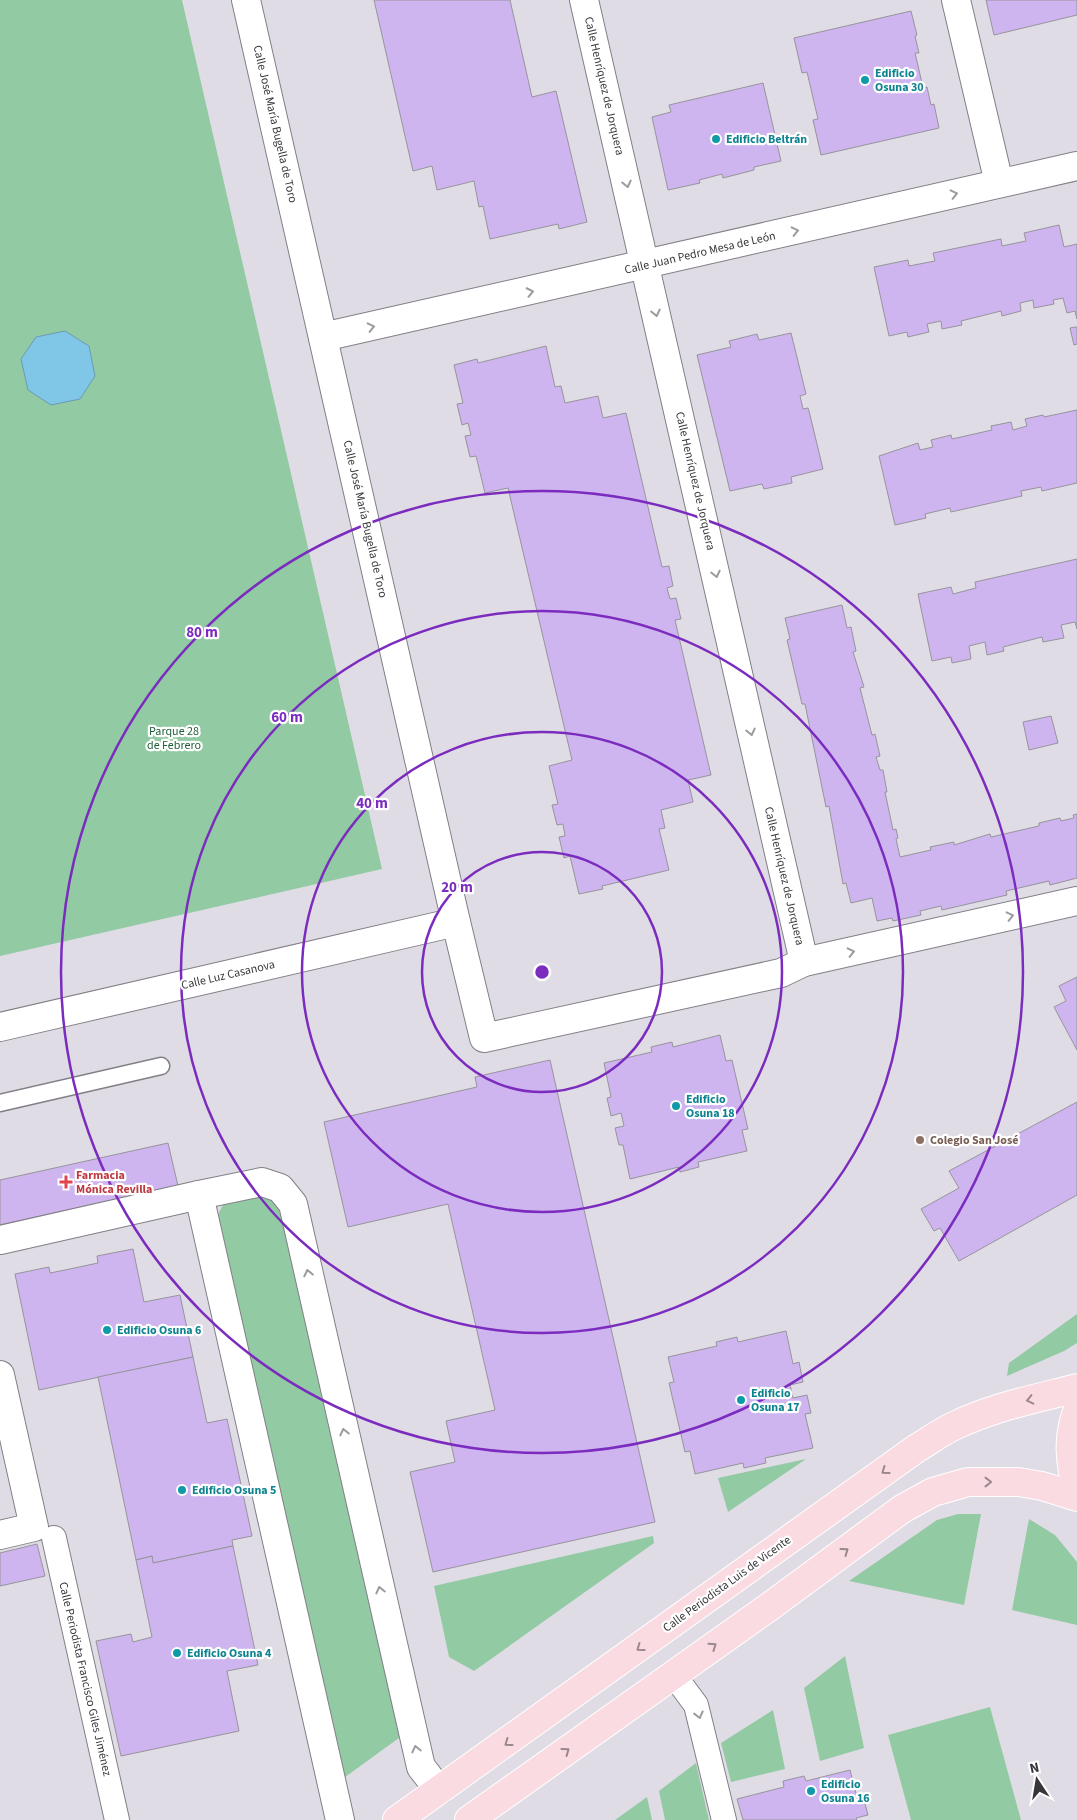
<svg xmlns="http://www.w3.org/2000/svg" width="1077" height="1820" viewBox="0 0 1077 1820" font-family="'Source Sans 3',sans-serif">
<rect width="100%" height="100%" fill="#e0dce5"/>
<g fill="#92caa3">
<polygon points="0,0 182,0 382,869 0,956"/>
<polygon points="265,1194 283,1207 403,1735 341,1780 215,1220 224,1203"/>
<polygon points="1077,1314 1077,1343 1064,1351 1007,1376 1009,1363"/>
<polygon points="806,1459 728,1512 718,1478"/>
<polygon points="958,1514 981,1514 964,1605 849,1581 937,1520"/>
<polygon points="1029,1519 1055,1535 1077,1562 1077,1625 1012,1610"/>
<polygon points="653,1536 654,1543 474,1671 449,1657 434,1586"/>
<polygon points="845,1656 864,1748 820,1761 804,1688"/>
<polygon points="990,1707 1021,1820 911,1820 888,1735"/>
<polygon points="773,1710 785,1769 731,1782 721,1743"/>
<polygon points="696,1763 709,1820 665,1820 659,1791"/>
<polygon points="647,1797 652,1820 615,1820"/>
</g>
<polygon fill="#80c6e7" stroke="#6a9bb3" points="65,331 89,346 95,376 80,399 51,405 28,390 21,359 36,337"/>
<g fill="#ceb5ef" stroke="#97949c">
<polygon points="374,0 510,0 532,97 556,91 587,222 559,229 558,224 490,239 483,206 479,207 474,181 437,190 432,166 413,171"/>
<polygon points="986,0 1077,0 1077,15 994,35"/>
<polygon points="911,11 917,35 915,36 919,53 915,53 919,70 923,88 927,87 931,105 934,104 939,128 821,155 813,120 818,119 807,72 802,73 794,38"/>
<polygon points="763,83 781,161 754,167 754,170 723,178 722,174 699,180 700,183 668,190 652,117 671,112 669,105"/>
<polygon points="1059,225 1064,247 1077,244 1077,319 1075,311 1067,313 1063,298 1053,300 1054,304 1034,308 1033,300 1020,303 1021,311 1002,316 1001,311 961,321 962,325 942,329 941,321 927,324 929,332 908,337 907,332 889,336 874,267 908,260 909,266 935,261 933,253 1001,239 1002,246 1026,241 1024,233"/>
<polygon points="1075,327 1077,327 1077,344 1074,345 1070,328"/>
<polygon points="791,333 806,394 800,396 803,409 808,408 809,411 823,469 791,477 792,483 764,489 762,484 730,491 697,355 731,347 729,341 757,334 759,340"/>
<polygon points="546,346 555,387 561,386 565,403 598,396 603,418 626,413 662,567 669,566 673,586 667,588 670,599 676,598 681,619 675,620 711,775 688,780 693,802 661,810 665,828 659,829 669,870 602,886 603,889 579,894 570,856 564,858 559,837 565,836 563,824 557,825 552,805 558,804 549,766 572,760 508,488 485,493 476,456 470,457 465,436 471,435 468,423 462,425 457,404 463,403 454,365 477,359 478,363"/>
<polygon points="1077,410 1077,483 1042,491 1041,487 1021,491 1022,496 951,512 950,508 925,514 926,518 895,525 879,456 918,443 920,450 933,447 931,440 951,435 952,439 992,430 991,426 1011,422 1013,430 1027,426 1025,419 1043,415 1044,417"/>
<polygon points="1077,559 1077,629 1075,622 1061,625 1064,638 1043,642 1042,637 1003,647 1004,651 987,655 985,642 969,646 971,659 952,663 951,657 932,661 918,594 951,587 953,594 976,588 975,582"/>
<polygon points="842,605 847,628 851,627 856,651 853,652 864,687 860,688 872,735 875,734 880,756 876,757 880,770 883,770 887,792 885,792 893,830 896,829 898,838 896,839 900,857 931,850 930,847 954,842 954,845 990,834 991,837 1039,826 1039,823 1060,818 1061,821 1074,818 1073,815 1077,814 1077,878 1050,885 1049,881 1006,891 1007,895 942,910 941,906 920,911 921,915 893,921 892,918 877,921 872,898 851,903 846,883 843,884 829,806 826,807 805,704 802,704 787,640 790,639 785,618"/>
<polygon points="1051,716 1058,743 1029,750 1023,722"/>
<polygon points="1077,977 1077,1050 1054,1007 1066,1001 1059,986"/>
<polygon points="720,1035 726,1061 732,1060 748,1129 742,1130 747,1151 698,1162 699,1167 680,1172 679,1167 630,1179 623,1145 619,1145 615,1128 624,1126 621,1113 611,1116 607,1098 611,1097 604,1063 652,1052 651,1047 672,1042 673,1047"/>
<polygon points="550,1060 655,1522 433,1572 410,1472 455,1462 446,1421 495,1410 448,1204 348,1227 324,1122 477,1087 475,1077"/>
<polygon points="1077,1102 1077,1195 959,1261 940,1228 934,1231 921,1209 959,1188 949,1171"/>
<polygon points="168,1143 178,1186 0,1225 0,1180"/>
<polygon points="133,1249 144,1302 180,1295 193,1357 39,1390 15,1274 49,1267 50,1273 65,1270 98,1263 97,1256"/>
<polygon points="786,1331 793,1364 799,1362 803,1382 790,1385 793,1398 807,1395 811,1413 805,1414 813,1448 765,1458 766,1463 744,1468 743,1463 695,1474 690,1451 685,1452 669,1383 674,1382 668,1357 717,1346 716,1342 737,1337 738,1342"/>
<polygon points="193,1357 207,1423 227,1419 252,1536 232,1540 233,1546 153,1563 152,1556 136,1560 98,1377"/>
<polygon points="37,1544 45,1576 0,1586 0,1553"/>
<polygon points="233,1546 258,1665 227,1671 239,1731 121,1756 96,1641 131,1634 133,1642 152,1637 136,1560 152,1556 153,1563"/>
<polygon points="850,1770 857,1797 863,1796 868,1815 856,1818 857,1820 743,1820 737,1799 784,1787 783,1781 804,1776 806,1781"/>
</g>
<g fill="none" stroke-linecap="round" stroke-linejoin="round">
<g stroke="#827f86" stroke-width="19">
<polyline id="service" points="0,1103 161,1066"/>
</g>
<g stroke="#827f86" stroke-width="26">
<g id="pedestrian">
<polyline points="54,1538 117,1820"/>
<polyline points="673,1674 696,1705 724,1820"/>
</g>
</g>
<g stroke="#827f86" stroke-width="30">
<g id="minor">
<polyline points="584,0 804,962"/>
<polyline points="956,0 999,183"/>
<polyline points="323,337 1077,166"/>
<polyline points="456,922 484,1038 781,973 804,962 1077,901"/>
<polyline points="0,1240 199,1195"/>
<polyline points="0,1375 34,1527 0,1535"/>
<polyline points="340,1820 199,1195 262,1182 280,1188 293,1204 421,1767 439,1790"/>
</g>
</g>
<g stroke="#827f86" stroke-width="30">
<polyline id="tertiary" points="0,1027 456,922 246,0"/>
</g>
<g stroke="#fff" stroke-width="30">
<g id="primary">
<path d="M1077,1412C1067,1438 1070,1463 1077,1489"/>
<path d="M397,1820L917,1448C929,1441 941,1432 954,1426C993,1407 1035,1399 1077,1388"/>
<polyline points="469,1820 769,1607 902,1509 933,1492 968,1482 1018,1482 1042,1486 1077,1497"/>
</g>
</g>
<use href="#service" stroke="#fff" stroke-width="16"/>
<use href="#pedestrian" stroke="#fff" stroke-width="24"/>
<use href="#minor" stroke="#fff" stroke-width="28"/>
<use href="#tertiary" stroke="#fff" stroke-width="28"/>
<use href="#primary" stroke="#fbdbe2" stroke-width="28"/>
</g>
<defs><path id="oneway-chevron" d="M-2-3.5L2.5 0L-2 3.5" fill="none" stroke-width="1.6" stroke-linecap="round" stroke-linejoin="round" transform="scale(1.25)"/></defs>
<g stroke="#9b9a9c">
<use href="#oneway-chevron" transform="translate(627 184) rotate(77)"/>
<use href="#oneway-chevron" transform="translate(954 194) rotate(-13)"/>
<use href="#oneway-chevron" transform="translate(795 231) rotate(-13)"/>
<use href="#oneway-chevron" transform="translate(530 292) rotate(-12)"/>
<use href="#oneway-chevron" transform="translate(656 313) rotate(77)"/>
<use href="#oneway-chevron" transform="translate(371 327) rotate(-13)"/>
<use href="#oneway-chevron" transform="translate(716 574) rotate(77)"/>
<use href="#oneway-chevron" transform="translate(751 732) rotate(77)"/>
<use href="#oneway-chevron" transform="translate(1010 916) rotate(-13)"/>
<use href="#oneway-chevron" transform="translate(851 952) rotate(-13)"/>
<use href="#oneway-chevron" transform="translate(308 1273) rotate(-103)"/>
<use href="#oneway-chevron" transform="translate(344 1432) rotate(-103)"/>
<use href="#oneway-chevron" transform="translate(380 1590) rotate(-103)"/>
<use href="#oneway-chevron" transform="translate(699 1715) rotate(76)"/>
<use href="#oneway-chevron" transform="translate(416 1749) rotate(-103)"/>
</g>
<g stroke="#99888e">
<use href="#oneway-chevron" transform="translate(1030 1400) rotate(167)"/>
<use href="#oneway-chevron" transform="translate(885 1471) rotate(144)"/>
<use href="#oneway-chevron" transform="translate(988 1482)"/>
<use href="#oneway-chevron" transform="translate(845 1551) rotate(-36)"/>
<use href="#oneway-chevron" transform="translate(713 1646) rotate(-35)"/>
<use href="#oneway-chevron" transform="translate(640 1648) rotate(144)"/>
<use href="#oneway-chevron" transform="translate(508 1743) rotate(144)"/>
<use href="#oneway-chevron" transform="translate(566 1751) rotate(-36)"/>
</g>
<g fill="none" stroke="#7b2cbf" stroke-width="2.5">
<circle cx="542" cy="972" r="120"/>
<circle cx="542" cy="972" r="240"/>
<circle cx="542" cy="972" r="361"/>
<circle cx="542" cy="972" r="481"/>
</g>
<g fill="#0f9aa8" stroke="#fff" stroke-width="2">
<circle cx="865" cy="80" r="5"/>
<circle cx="716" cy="139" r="5"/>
<circle cx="676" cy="1106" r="5"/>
<circle cx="107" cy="1330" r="5"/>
<circle cx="741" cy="1400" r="5"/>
<circle cx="182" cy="1490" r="5"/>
<circle cx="177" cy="1653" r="5"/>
<circle cx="811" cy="1791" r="5"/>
</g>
<circle fill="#8d6e63" stroke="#fff" stroke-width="2" cx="920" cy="1140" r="5"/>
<path fill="#e0444e" stroke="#fff" stroke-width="2" d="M63.5 1174.5h5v5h5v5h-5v5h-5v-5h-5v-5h5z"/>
<g text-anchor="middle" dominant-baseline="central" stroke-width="4.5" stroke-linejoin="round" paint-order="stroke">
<g font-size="12" font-weight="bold" fill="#0d838f" stroke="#fff" text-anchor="start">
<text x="875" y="73">Edificio<tspan x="875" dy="14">Osuna 30</tspan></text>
<text x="726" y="139">Edificio Beltrán</text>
<text x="686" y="1099">Edificio<tspan x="686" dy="14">Osuna 18</tspan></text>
<text x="117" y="1330">Edificio Osuna 6</text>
<text x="751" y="1393">Edificio<tspan x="751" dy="14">Osuna 17</tspan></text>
<text x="192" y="1490">Edificio Osuna 5</text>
<text x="187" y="1653">Edificio Osuna 4</text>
<text x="821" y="1784">Edificio<tspan x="821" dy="14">Osuna 16</tspan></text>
</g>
<g font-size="12" fill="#373639" stroke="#fff">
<text transform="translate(604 86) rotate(77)">Calle Henríquez de Jorquera</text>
<text transform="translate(275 124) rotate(77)">Calle José María Bugella de Toro</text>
<text transform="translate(700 253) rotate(-13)">Calle Juan Pedro Mesa de León</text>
<text transform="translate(695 481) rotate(77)">Calle Henríquez de Jorquera</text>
<text transform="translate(365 519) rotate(77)">Calle José María Bugella de Toro</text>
<text transform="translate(784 876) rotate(77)">Calle Henríquez de Jorquera</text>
<text transform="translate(228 975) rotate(-13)">Calle Luz Casanova</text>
<text transform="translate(727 1584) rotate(-36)">Calle Periodista Luis de Vicente</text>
<text transform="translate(85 1679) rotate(77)">Calle Periodista Francisco Giles Jiménez</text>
</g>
<g font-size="12" fill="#1e5f39" stroke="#fff">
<text x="174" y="731">Parque 28<tspan x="174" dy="14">de Febrero</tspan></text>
</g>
<g font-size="12" font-weight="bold" fill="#785e54" stroke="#fff" text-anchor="start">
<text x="930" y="1140">Colegio San José</text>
</g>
<g font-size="12" font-weight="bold" fill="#be3a42" stroke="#fff" text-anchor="start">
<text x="76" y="1175">Farmacia<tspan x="76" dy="14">Mónica Revilla</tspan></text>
</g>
</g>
<circle cx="542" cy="972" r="8" fill="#7b2cbf" stroke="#fff" stroke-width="2.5"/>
<g font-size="15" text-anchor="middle" font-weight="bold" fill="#7b2cbf" stroke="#fff" stroke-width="4.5" stroke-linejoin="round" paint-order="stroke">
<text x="202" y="637">80 m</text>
<text x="287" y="722">60 m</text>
<text x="372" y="808">40 m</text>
<text x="457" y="892">20 m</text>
</g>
<g transform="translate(1037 1780) rotate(348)" stroke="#ffffff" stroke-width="4" paint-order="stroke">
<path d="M0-4L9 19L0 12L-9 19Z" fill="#373639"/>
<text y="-8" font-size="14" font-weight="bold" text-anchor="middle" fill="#373639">N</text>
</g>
</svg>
